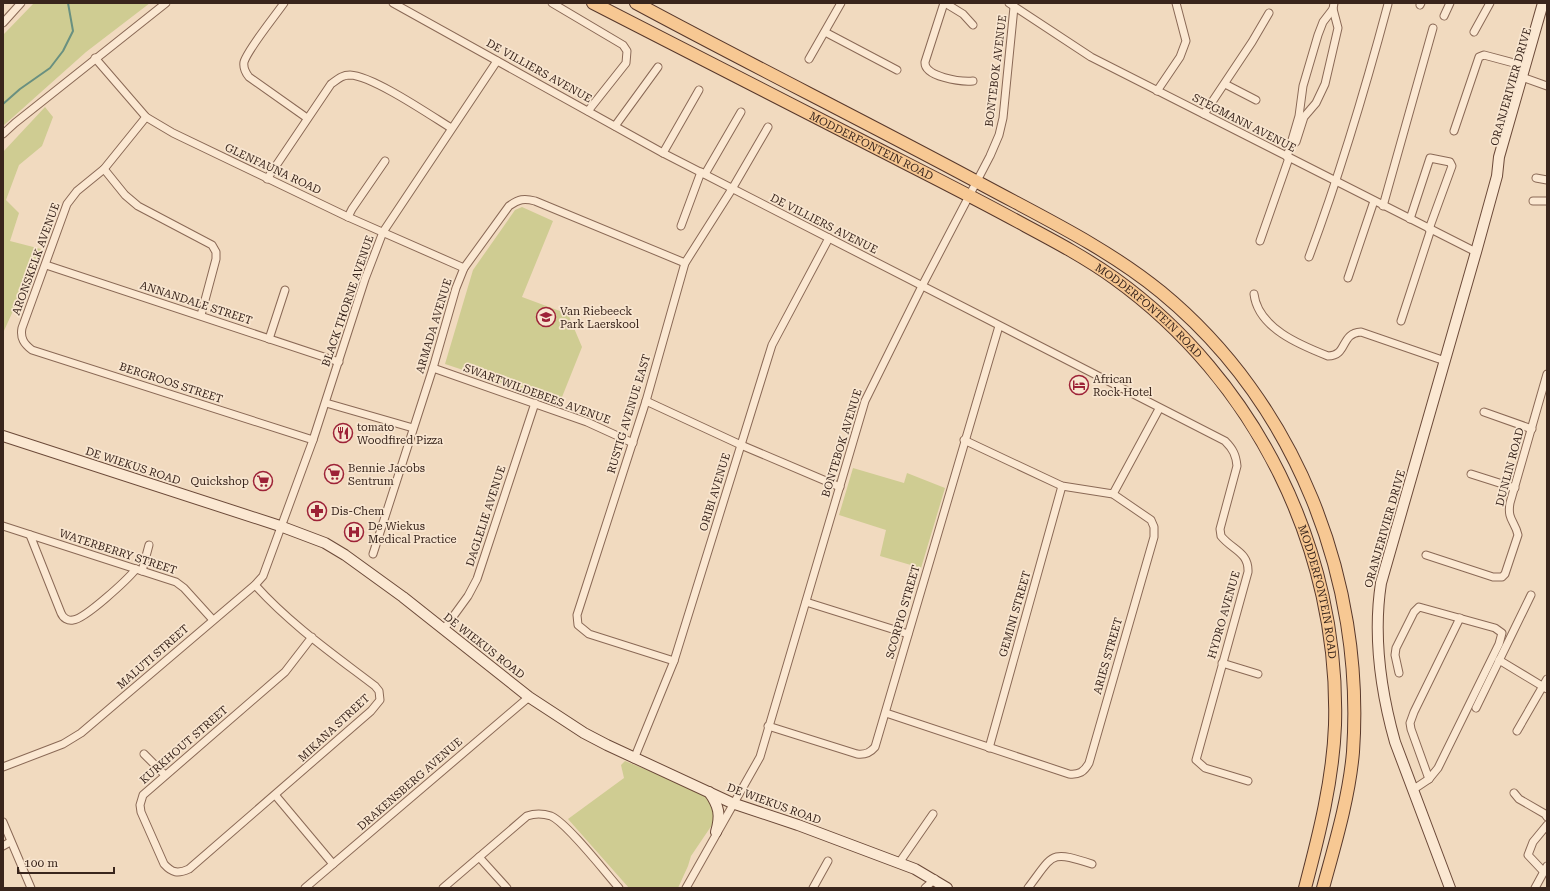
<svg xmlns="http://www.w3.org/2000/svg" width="1550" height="891" viewBox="0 0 1550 891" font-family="'Roboto Serif',serif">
<rect width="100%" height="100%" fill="#f1dabf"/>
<g fill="#cfcc92">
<polygon points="34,3 150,3 86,52 3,126 3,35"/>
<polygon points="45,107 53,117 42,146 19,165 6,200 19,213 10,241 41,249 3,333 3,152"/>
<polygon points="522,207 553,221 522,297 568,314 582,347 560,402 445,364 473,270 515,210"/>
<polygon points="853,468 904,483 907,473 945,488 921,568 880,556 886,530 839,515"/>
<polygon points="625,761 707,794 716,807 714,822 691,856 688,866 678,888 629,888 568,819 624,778 621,765"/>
</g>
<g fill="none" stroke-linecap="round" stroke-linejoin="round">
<polyline stroke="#699080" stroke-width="2" points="3,104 20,89 50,68 63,51 73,31 68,3"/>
<g stroke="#8a6956" stroke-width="9">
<g id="street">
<path d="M284,3C275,16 248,49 244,62C243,68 245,72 249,77L307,118"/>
<path d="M393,3L663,153L1225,441C1233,449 1236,455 1237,466L1220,529L1221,536C1232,550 1249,552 1248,572L1196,760L1205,768L1248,781"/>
<polyline points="552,3 623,45 627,51 626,63 588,111"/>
<path d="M944,3L925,62C924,77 961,82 973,81"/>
<polyline points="945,3 963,14 973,25"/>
<polyline points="1009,3 1091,57 1476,252"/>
<polyline points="1420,5 1421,3"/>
<polyline points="1444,16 1450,3"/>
<polyline points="3,23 21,3"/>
<polyline points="825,32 897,70"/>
<polyline points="1474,32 1490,3"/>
<polyline points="95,58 146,117 173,133 348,217 464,268"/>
<polyline points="809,59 841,3"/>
<polyline points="1522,77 1547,86"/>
<polyline points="1225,84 1256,100"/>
<polyline points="1157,91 1180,57 1186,41 1176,3"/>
<polyline points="1204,114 1252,42 1269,13"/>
<path d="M146,117L104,169L77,191L67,204L22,328C20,338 24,344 32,350L313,440"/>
<polyline points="615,126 658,67"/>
<polyline points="1454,131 1479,57 1484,55 1525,66"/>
<polyline points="3,134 15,123 166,3"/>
<polyline points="1296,142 1304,117 1316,103 1325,84 1338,28 1333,9"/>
<polyline points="663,153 699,90"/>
<polyline points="1287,157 1299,116 1303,86 1318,35 1323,22 1333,9 1334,3"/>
<polyline points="104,169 125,195 138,206 212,245 216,252 216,259 201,315"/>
<polyline points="705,174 741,112"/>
<polyline points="1536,178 1547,180"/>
<path d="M267,179L331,84C338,79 342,75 350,75C373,76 430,115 451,128"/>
<polyline points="1533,201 1547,201"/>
<polyline points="1383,206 1433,28"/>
<polyline points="348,217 352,209 385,161"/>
<polyline points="1410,219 1430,158 1450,162 1452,166 1429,229"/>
<polyline points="681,226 701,172"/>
<polyline points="1260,241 1289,158"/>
<path d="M1309,257C1340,174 1365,90 1388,4"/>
<polyline points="46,265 339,362"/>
<polyline points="1348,278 1374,201"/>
<path d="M1254,294C1258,328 1300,345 1328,356C1348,356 1340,333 1361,332L1445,361"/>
<polyline points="1401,321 1431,229"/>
<polyline points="269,339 285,290"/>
<polyline points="433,368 587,422 633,443"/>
<polyline points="646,401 741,445 840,487"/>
<polyline points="326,403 413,428"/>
<polyline points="1484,412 1532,429"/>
<polyline points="1471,474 1515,488"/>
<polyline points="1113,494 1159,409"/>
<polyline points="3,526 176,582 184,588 213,620"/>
<path d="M30,535L61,613C63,618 68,621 73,620C85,619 127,580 136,569"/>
<path d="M373,554L433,368L456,288L464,268L509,206C519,199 524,198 535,201L685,263"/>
<path d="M1426,555L1493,577H1502L1505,574L1518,535C1515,521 1507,520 1510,503L1547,374"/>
<polyline points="142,571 149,545"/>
<path d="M255,585C290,624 333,654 375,686L379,691L380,700L371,711L189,869C178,874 172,873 164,864L141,812L140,805L143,795L285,672L312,637"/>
<polyline points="806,602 908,634"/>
<polyline points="444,629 468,596 477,579 535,403"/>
<polyline points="1499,660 1547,689"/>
<polyline points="674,661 589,634 578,625 577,615 646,401 685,263 732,189 768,127"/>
<polyline points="1222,663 1258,674"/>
<polyline points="1399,673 1395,655 1396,648 1414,612 1419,607 1495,628 1502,633 1499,644 1438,768 1429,779 1414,789"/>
<polyline points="1476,708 1531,595"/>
<path d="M886,713L1069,774C1079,775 1084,772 1089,763L1154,537V527L1151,520L1113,494L1062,486L964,440"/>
<path d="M768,726L857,754C865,755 870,753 875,747L999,326"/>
<polyline points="1517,731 1547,679"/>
<polyline points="989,748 1062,486"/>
<polyline points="144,754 165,775"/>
<polyline points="634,759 674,661 772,345 829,238"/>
<polyline points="3,767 63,744 81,733 255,585 263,576 313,440 365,279 383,232 497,61"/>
<polyline points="1429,779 1411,729 1410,723 1414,712 1460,618"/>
<polyline points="1514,793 1519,799 1545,814 1547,817"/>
<polyline points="276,796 333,864"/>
<polyline points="3,822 31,888"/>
<polyline points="3,846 10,842"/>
<polyline points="479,857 507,888"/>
<polyline points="899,863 933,814"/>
<polyline points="1544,872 1528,855 1533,842 1547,825"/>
<polyline points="305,888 529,697"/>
<path d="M443,888L527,816C535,813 542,813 551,816C567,823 605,872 619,888"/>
<polyline points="686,888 760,757 865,401 922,286 990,156 999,135 1003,118 1014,7"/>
<polyline points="813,888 828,861"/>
<polyline points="925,888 935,879"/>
<path d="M1028,888C1054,854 1049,850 1092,864"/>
<polyline points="1535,888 1547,866"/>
</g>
</g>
<g stroke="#6c4a39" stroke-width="12">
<g id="secondary">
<polyline points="3,436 280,526 325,543 345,555 403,597 529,697 584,733 607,745 732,803 798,825 915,869 947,888"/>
<path d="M709,792C719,806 721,815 716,832"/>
<path d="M1450,888L1395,742C1381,692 1373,635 1381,583L1476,252L1497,176L1499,157L1543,3"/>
</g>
</g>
<g stroke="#58382b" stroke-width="14">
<g id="primary">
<path id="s1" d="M593,3C688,52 783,101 878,149C927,174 977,199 1026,226C1056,242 1086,258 1114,278C1256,380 1340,550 1335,725C1333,780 1319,835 1305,888"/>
<path d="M636,3C751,65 868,123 983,185C1044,218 1107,248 1161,292C1296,403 1365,580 1353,752C1349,798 1335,844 1323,888"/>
</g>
</g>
<use href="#street" stroke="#fbe8d2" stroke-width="7"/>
<use href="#secondary" stroke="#fbe8d2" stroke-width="10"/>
<use href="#primary" stroke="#f7c893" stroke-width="12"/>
</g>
<defs>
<g id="school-ring" transform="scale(1)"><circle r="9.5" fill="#f8e5cf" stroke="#9d2237" stroke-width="1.5"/><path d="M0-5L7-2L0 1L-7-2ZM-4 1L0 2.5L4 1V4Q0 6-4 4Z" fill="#9d2237"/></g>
<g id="hotel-ring" transform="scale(1)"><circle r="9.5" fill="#f8e5cf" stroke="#9d2237" stroke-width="1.5"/><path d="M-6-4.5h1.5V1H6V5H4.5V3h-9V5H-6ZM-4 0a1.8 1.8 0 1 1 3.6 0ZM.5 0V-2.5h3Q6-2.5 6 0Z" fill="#9d2237"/></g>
<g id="restaurant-ring" transform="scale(1)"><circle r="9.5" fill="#f8e5cf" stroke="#9d2237" stroke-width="1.5"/><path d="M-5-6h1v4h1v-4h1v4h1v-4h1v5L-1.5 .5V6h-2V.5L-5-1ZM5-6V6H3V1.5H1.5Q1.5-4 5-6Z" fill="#9d2237"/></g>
<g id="supermarket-ring" transform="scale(1)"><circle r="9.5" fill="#f8e5cf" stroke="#9d2237" stroke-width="1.5"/><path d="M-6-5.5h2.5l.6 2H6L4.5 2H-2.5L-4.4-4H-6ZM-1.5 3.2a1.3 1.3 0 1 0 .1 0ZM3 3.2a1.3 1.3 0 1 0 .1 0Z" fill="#9d2237"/></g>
<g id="pharmacy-ring" transform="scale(1)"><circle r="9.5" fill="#f8e5cf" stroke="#9d2237" stroke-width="1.5"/><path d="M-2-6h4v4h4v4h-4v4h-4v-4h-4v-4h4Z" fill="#9d2237"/></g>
<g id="hospital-ring" transform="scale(1)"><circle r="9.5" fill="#f8e5cf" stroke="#9d2237" stroke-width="1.5"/><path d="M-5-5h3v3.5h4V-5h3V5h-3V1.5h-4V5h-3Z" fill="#9d2237"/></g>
</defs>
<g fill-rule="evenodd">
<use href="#school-ring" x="546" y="317"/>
<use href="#hotel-ring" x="1079" y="385"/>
<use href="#restaurant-ring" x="343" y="433"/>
<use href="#supermarket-ring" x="334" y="474"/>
<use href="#supermarket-ring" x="263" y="481"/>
<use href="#pharmacy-ring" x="317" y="511"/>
<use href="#hospital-ring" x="354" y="532"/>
</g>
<g text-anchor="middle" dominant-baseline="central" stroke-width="3.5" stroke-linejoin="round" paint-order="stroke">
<g font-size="11" fill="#39251c" stroke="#f8e5cf">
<text transform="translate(539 71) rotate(29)">DE VILLIERS AVENUE</text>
<text transform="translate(996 71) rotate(-83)">BONTEBOK AVENUE</text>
<text transform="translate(1511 87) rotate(-74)">ORANJERIVIER DRIVE</text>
<text transform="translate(1244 123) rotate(27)">STEGMANN AVENUE</text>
<text stroke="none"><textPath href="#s1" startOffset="313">MODDERFONTEIN ROAD</textPath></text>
<text transform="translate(273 169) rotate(25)">GLENFAUNA ROAD</text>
<text transform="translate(824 224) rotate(27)">DE VILLIERS AVENUE</text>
<text transform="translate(36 259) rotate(-70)">ARONSKELK AVENUE</text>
<text transform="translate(348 301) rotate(-71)">BLACK THORNE AVENUE</text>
<text transform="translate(196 303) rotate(18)">ANNANDALE STREET</text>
<text stroke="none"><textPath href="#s1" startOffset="637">MODDERFONTEIN ROAD</textPath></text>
<text transform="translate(434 326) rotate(-73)">ARMADA AVENUE</text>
<text transform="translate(171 383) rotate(18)">BERGROOS STREET</text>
<text transform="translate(537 394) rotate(20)">SWARTWILDEBEES AVENUE</text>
<text transform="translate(629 414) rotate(-73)">RUSTIG AVENUE EAST</text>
<text transform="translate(842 443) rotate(-73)">BONTEBOK AVENUE</text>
<text transform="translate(133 466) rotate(18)">DE WIEKUS ROAD</text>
<text transform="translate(1510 467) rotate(-75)">DUNLIN ROAD</text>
<text transform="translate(715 492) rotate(-73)">ORIBI AVENUE</text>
<text transform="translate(486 516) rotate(-72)">DAGLELIE AVENUE</text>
<text transform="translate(1385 529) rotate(-74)">ORANJERIVIER DRIVE</text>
<text transform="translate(118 552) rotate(18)">WATERBERRY STREET</text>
<text stroke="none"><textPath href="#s1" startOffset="973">MODDERFONTEIN ROAD</textPath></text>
<text transform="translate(903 612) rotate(-74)">SCORPIO STREET</text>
<text transform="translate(1015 614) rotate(-74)">GEMINI STREET</text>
<text transform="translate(1224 615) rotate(-74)">HYDRO AVENUE</text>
<text transform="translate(484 646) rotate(38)">DE WIEKUS ROAD</text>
<text transform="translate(1108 656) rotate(-74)">ARIES STREET</text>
<text transform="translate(153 657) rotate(-41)">MALUTI STREET</text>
<text transform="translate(334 728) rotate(-43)">MIKANA STREET</text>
<text transform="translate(184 745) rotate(-41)">KURKHOUT STREET</text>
<text transform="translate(410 784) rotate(-41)">DRAKENSBERG AVENUE</text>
<text transform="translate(774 804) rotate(20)">DE WIEKUS ROAD</text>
</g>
<g font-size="11" fill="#39251c" stroke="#f8e5cf" text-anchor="start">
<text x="560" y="311">Van Riebeeck<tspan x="560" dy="13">Park Laerskool</tspan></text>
<text x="1093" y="379">African<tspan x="1093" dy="13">Rock Hotel</tspan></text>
<text x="357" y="427">tomato<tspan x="357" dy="13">Woodfired Pizza</tspan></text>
<text x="348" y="468">Bennie Jacobs<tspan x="348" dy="13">Sentrum</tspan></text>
<text x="249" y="481" text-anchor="end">Quickshop</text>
<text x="331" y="511">Dis-Chem</text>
<text x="368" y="526">De Wiekus<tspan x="368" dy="13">Medical Practice</tspan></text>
</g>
</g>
<rect width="1550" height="891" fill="none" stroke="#39251c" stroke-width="8"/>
<path d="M18 867v6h96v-6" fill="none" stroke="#39251c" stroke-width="2"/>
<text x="24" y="867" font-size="12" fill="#39251c" stroke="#f8e5cf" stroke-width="3" paint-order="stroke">100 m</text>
</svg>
